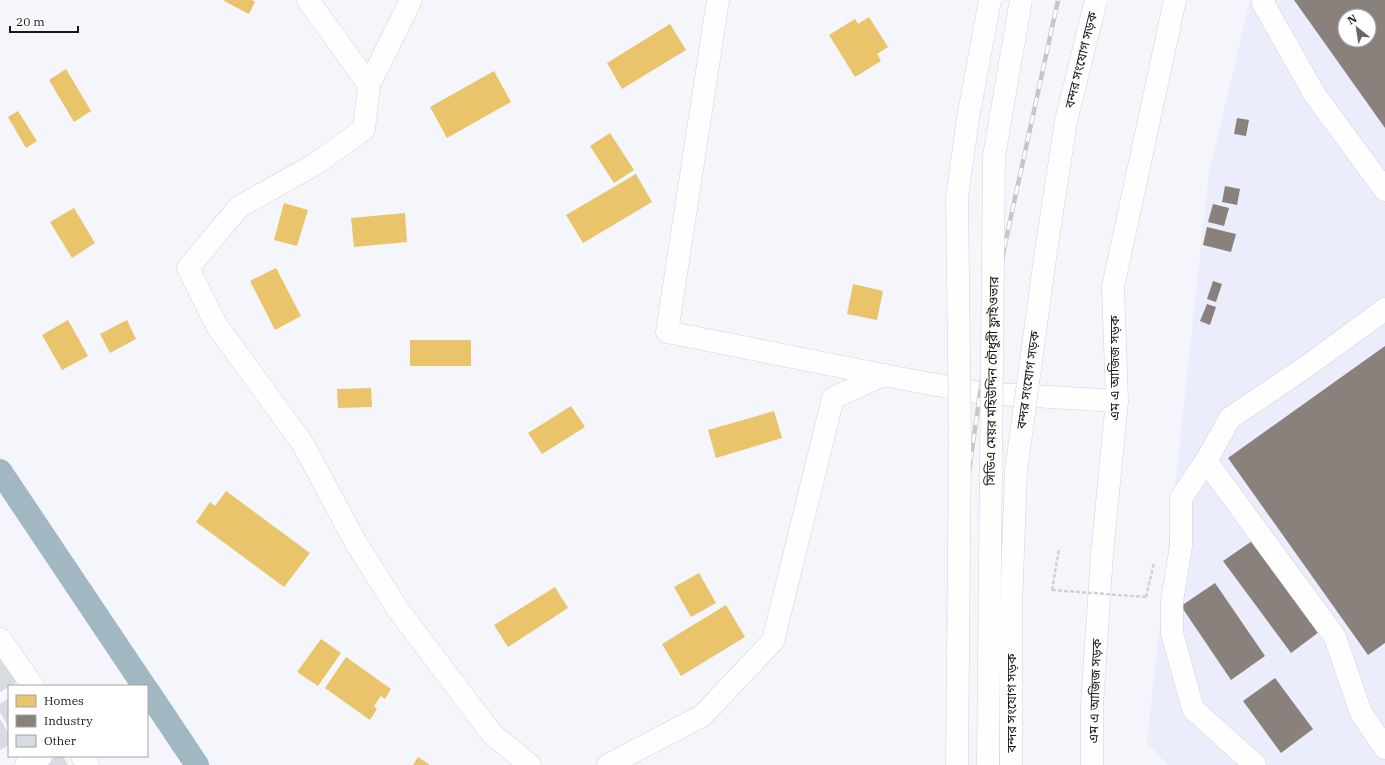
<svg xmlns="http://www.w3.org/2000/svg" width="1385" height="765" viewBox="0 0 1385 765" font-family="'IBM Plex Serif','Noto Sans Bengali',serif">
<rect width="100%" height="100%" fill="#f5f6fb"/>
<path fill="#ebedfc" fill-rule="evenodd" d="M1250,0H1385V765H1168L1147,743L1209,173ZM1345,16H1369V40H1345Z"/>
<g fill="#e9c46a">
<polygon points="225,0 252,0 255,2 249,14 224,1"/>
<polygon points="869,17 888,47 877,54 881,61 855,77 829,35 855,19 858,24"/>
<polygon points="670,24 686,50 622,89 607,63"/>
<polygon points="66,69 91,111 74,122 49,80"/>
<polygon points="494,71 511,102 447,138 430,107"/>
<polygon points="18,111 37,141 26,148 8,117"/>
<polygon points="610,133 634,170 614,183 590,146"/>
<polygon points="636,174 652,202 583,243 566,215"/>
<polygon points="284,203 308,210 297,246 274,240"/>
<polygon points="74,208 95,243 72,258 50,222"/>
<polygon points="405,213 407,242 354,247 351,218"/>
<polygon points="276,268 301,316 275,330 250,281"/>
<polygon points="853,284 883,291 877,320 847,314"/>
<polygon points="68,320 88,356 62,370 42,335"/>
<polygon points="127,320 136,339 110,353 100,334"/>
<rect x="410" y="340" width="61" height="26"/>
<polygon points="371,388 372,407 338,408 337,389"/>
<polygon points="571,406 585,427 542,454 528,433"/>
<polygon points="774,411 782,438 716,458 708,430"/>
<polygon points="226,491 310,553 284,587 196,522 210,502 215,506"/>
<polygon points="699,573 716,603 691,617 674,587"/>
<polygon points="555,587 568,608 508,647 494,625"/>
<polygon points="726,605 745,637 681,676 662,644"/>
<polygon points="321,639 341,653 318,686 297,672"/>
<polygon points="346,657 391,689 385,699 381,696 374,706 377,709 370,720 325,688"/>
<polygon points="418,757 430,765 413,765"/>
</g>
<g fill="#8a817c" fill-rule="evenodd">
<path d="M1294,0H1385V128ZM1345,16H1369V40H1345Z"/>
<polygon points="1237,118 1249,120 1246,136 1234,134"/>
<polygon points="1225,186 1240,189 1237,205 1222,202"/>
<polygon points="1213,204 1229,208 1224,226 1208,222"/>
<polygon points="1207,227 1236,234 1231,252 1203,245"/>
<polygon points="1213,281 1222,284 1216,302 1207,299"/>
<polygon points="1207,304 1216,307 1210,325 1200,321"/>
<polygon points="1385,346 1385,643 1368,655 1228,458"/>
<polygon points="1252,541 1319,632 1291,653 1223,561"/>
<polygon points="1215,583 1265,656 1231,680 1181,606"/>
<polygon points="1275,678 1313,729 1281,753 1243,701"/>
</g>
<g fill="none" stroke-linecap="round" stroke-linejoin="round">
<g stroke="#a1b8c3" stroke-width="24">
<polyline points="0,471 144,686"/>
<polyline points="147,690 197,765"/>
</g>
</g>
<g fill="#d8dce2">
<polygon points="0,651 19,681 0,692"/>
<polygon points="9,698 9,728 0,712 0,704"/>
<polygon points="0,719 9,734 9,745 0,750"/>
<polygon points="57,756 63,756 68,765 42,765"/>
</g>
<g fill="none" stroke-linecap="round" stroke-linejoin="round">
<g stroke="#d2d3d7" stroke-width="23">
<g id="minor">
<polyline points="308,0 369,85 364,129 317,163 239,207 188,268 217,326 303,444 356,543 399,611 492,734 530,765"/>
<polyline points="718,0 667,332 883,375"/>
<polyline points="1264,0 1263,3 1315,95 1385,190"/>
<polyline points="369,85 411,0"/>
<polyline points="1385,309 1310,364 1230,418 1206,461 1335,637 1361,713 1385,748"/>
<polyline points="1206,461 1181,498 1181,546 1172,601 1172,633 1193,709 1255,765"/>
<polyline points="0,639 33,686"/>
<polyline points="82,756 88,765"/>
<polyline points="26,765 41,756"/>
<polyline points="608,765 702,716 773,641 833,398 883,375 980,393 1117,401"/>
</g>
</g>
<g stroke="#d2d3d7" stroke-width="23">
<polyline id="major" points="1092,765 1092,705 1102,554 1117,401 1113,287 1175,0"/>
</g>
<g stroke="#d1d1d3" stroke-width="2.5" stroke-dasharray="4 2" stroke-linecap="butt">
<polyline points="1052,590 1059,549"/>
<polyline points="1146,597 1154,562"/>
</g>
<use href="#minor" stroke="#fefefe" stroke-width="22"/>
<use href="#major" stroke="#fefefe" stroke-width="22"/>
<g stroke="#c7c7c9" stroke-width="4.5">
<polyline id="rail" points="951,765 949,616 980,393 1004,249 1058,0"/>
</g>
<use href="#rail" stroke="#fff" stroke-width="3" stroke-dasharray="9" stroke-linecap="butt"/>
<g stroke="#d2d3d7" stroke-width="23" stroke-linecap="butt">
<g id="highway-bridge">
<polyline points="957,765 960,438 957,197 968,118 990,0"/>
<polyline points="988,765 994,156 1021,0"/>
<polyline points="1011,765 1011,606 1016,471 1046,251 1066,121 1096,0"/>
</g>
</g>
<polyline stroke="#d1d1d3" stroke-width="2.5" stroke-dasharray="4 2" stroke-linecap="butt" points="1052,590 1146,597"/>
<use href="#highway-bridge" stroke="#fefefe" stroke-width="22"/>
</g>
<g text-anchor="middle" dominant-baseline="central" stroke-width="4" stroke-linejoin="round" paint-order="stroke">
<g font-size="13" fill="#17181c" stroke="#fff">
<text transform="translate(1081 60) rotate(-76)">বন্দর সংযোগ সড়ক</text>
<text transform="translate(1114 368) rotate(-90)">এম এ আজিজ সড়ক</text>
<text transform="translate(1028 380) rotate(-82)">বন্দর সংযোগ সড়ক</text>
<text transform="translate(992 381) rotate(-89)">সিডিএ মেয়র মহিউদ্দিন চৌধুরী ফ্লাইওভার</text>
<text transform="translate(1095 691) rotate(-88)">এম এ আজিজ সড়ক</text>
<text transform="translate(1011 703) rotate(-90)">বন্দর সংযোগ সড়ক</text>
</g>
</g>
<rect x="8" y="685" width="140" height="72" fill="#ffffff" stroke="#a2a3a4"/>
<rect x="16" y="695" width="20" height="12" fill="#e9c46a" stroke="#a2a3a4"/>
<text x="44" y="705" font-size="12" fill="#17181c">Homes</text>
<rect x="16" y="715" width="20" height="12" fill="#8a817c" stroke="#a2a3a4"/>
<text x="44" y="725" font-size="12" fill="#17181c">Industry</text>
<rect x="16" y="735" width="20" height="12" fill="#d8dce2" stroke="#a2a3a4"/>
<text x="44" y="745" font-size="12" fill="#17181c">Other</text>
<g transform="translate(1357 28) rotate(330)"><circle r="19" fill="#ffffff" stroke="#a2a3a4"/>
<path d="M0-3L7 15L0 10L-7 15Z" fill="#65666a"/>
<text y="-6" font-size="11" font-weight="bold" text-anchor="middle" fill="#17181c">N</text>
</g>
<path d="M10 26v6h68v-6" fill="none" stroke="#17181c" stroke-width="2"/>
<text x="16" y="26" font-size="12" fill="#17181c" stroke="#ffffff" stroke-width="3" paint-order="stroke">20 m</text>
</svg>
